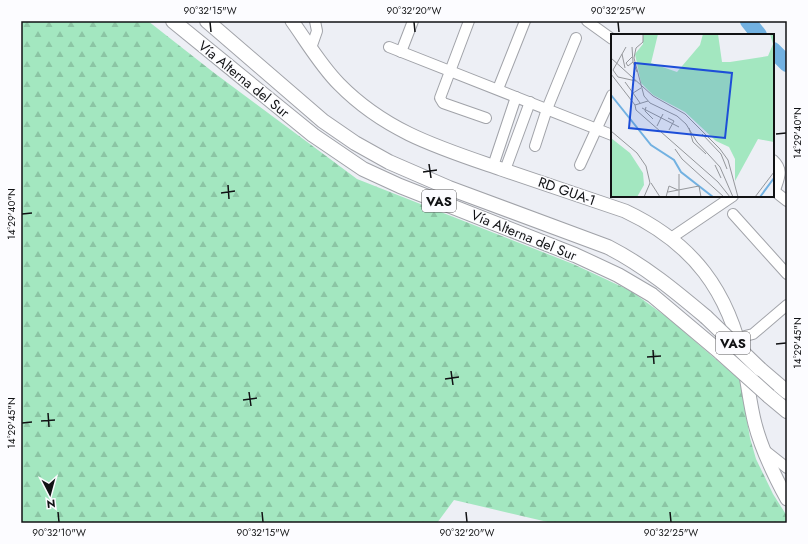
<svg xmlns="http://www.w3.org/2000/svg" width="808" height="544" viewBox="0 0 808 544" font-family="Jost,sans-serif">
<defs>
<pattern id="forest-firs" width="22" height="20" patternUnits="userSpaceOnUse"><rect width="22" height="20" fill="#a3e7c0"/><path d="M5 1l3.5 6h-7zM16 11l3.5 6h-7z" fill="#8bc5a4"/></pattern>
</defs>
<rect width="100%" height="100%" fill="#edeff5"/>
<polygon fill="url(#forest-firs)" points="21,21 148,21 213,72 357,179 573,264 631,291 668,318 740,380 750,438 756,459 773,494 787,516 787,523 552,523 454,500 437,523 21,523"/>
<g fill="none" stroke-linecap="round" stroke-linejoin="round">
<g stroke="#72b1e1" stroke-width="16">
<polyline points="748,21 759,35"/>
<polyline points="773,50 787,64"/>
</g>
<g stroke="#a1a3a9" stroke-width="12">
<g id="minor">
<polyline points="469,21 440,98 443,103 486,118"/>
<polyline points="587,21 612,39"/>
<polyline points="389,47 612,135"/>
<polyline points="311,48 317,31 315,21"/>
<polyline points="401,52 413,21"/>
<polyline points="498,89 525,21"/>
<polyline points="535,146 547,109 576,38"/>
<path d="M773,160C784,170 779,178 775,190"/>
<polyline points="580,165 612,95"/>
<polyline points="493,166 516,97"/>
<polyline points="505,170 530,102"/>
<polyline points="773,190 787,201"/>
<polyline points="733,214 787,274"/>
<polyline points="671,238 733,196"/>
<polyline points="737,338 753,334 787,305"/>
<polyline points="763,449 787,468"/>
</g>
</g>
<g stroke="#a1a3a9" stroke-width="15">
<path id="major" d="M292,21C307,42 321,66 339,84C386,132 440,148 501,169C543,183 584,197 625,211C693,243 729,291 744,365C748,384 750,405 755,424C762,451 774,475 787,499"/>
</g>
<g stroke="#a1a3a9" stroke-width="16">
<g id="highway">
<polyline points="173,21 313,135 363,169 400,186 575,255 618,275 652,295 721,353"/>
<path d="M207,21L323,121L355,143L389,162L449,188L608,247C645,266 675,291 706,317"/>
<polyline points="760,369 787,392"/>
<polyline points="769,396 787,411"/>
</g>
</g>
<use href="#minor" stroke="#fff" stroke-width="10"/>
<use href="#major" stroke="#fff" stroke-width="13"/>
<use href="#highway" stroke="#fff" stroke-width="14"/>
<g stroke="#a1a3a9" stroke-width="16" stroke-linecap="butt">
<g id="highway-bridge">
<polyline points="706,317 760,369"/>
<polyline points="721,353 769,396"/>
</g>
</g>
<use href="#highway-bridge" stroke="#fff" stroke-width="14"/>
</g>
<path fill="none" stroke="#111214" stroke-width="1.5" d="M210,22L211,32M414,22L415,32M618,22L619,32M776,134L786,133M429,164L431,178M423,172L437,170M228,185L229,199M221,193L235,191M22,214L32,213M776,344L786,343M653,350L654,364M647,357L661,356M451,371L453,385M445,379L459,377M249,392L251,406M243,400L257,398M48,413L49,427M41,421L55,420M22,423L32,422M58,512L59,522M262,512L263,522M466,512L467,522M670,512L671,522"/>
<g text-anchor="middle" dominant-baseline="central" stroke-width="3" stroke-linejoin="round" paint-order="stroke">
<g fill="#fcfcff" stroke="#58585a" stroke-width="1">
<rect x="422" y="190" width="34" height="22" rx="3"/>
<rect x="716" y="332" width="34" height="22" rx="3"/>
</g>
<g font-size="13" font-weight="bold" fill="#111214">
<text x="439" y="201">VAS</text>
<text x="733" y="343">VAS</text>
</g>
<g font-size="14" fill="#111214" stroke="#fcfcff">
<text transform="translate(244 79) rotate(39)">Vía Alterna del Sur</text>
<text transform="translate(567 191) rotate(19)">RD GUA-1</text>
<text transform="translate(524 235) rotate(22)">Vía Alterna del Sur</text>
</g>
</g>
<g transform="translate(611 34)">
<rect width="163" height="163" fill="#edeff5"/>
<path d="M32,0H47L40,29L66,38L89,11L92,0H107L111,28H119L157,22L162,10L159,0H163V118V108L147,105L124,147V125L118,113L105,107L74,78L42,61L30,49L24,20L32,10ZM0,104L19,119L32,139L33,151L26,163H0Z" fill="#a3e7c0"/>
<path fill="none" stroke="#72b1e1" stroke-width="2" d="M0,61L40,111L63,126L70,138L102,163M149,163L163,144"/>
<path fill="none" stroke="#95979b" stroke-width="1" d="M32,0V8L25,14L23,24L33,62L39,69L66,82L75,90L86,108L109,133L122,163M15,13L2,36L7,43L25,47M21,13L22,28L26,38M11,20L14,34M21,23L15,29L17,32L22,28M0,24L42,62L74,80L109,115L117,126L127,163M0,40L24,71L37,67M14,48L22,59L30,54M22,59L29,69M24,71L25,76L107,148L119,163M35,73L34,77L42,85M31,74L68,93M57,84L63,87L58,96M46,92L52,80M78,94L82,108L95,120M0,97L26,119L35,132L39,149L33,163M91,100L110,120L116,135M64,115L71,125L113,163M104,131L110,144M40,149L49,163M57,158L88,152L90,163M55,163L58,152L67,156M68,163V140M144,163L163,138"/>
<path fill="#1d4ed8" fill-opacity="0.15" stroke="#1d4ed8" stroke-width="2" d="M24,29L121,39L114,104L18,94Z"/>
<rect width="163" height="163" fill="none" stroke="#111214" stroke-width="2"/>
</g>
<rect width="808" height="544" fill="none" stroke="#fcfcff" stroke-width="44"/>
<g transform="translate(50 494) rotate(174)" stroke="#fcfcff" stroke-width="3" paint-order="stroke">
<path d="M0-3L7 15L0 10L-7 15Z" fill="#111214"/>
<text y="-6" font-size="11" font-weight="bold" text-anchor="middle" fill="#111214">N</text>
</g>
<rect x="22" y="22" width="764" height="500" fill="none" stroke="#111214" stroke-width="1.5"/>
<g font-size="10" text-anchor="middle" fill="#111214">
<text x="210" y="14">90°32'15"W</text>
<text x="414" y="14">90°32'20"W</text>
<text x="618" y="14">90°32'25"W</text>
<text transform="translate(797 133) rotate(-90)" y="4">14°29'40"N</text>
<text transform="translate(11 214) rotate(-90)" y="4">14°29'40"N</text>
<text transform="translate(797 343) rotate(-90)" y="4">14°29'45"N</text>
<text transform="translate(11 423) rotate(-90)" y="4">14°29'45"N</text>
<text x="59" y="536">90°32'10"W</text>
<text x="263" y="536">90°32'15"W</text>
<text x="467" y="536">90°32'20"W</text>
<text x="671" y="536">90°32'25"W</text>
</g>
</svg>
